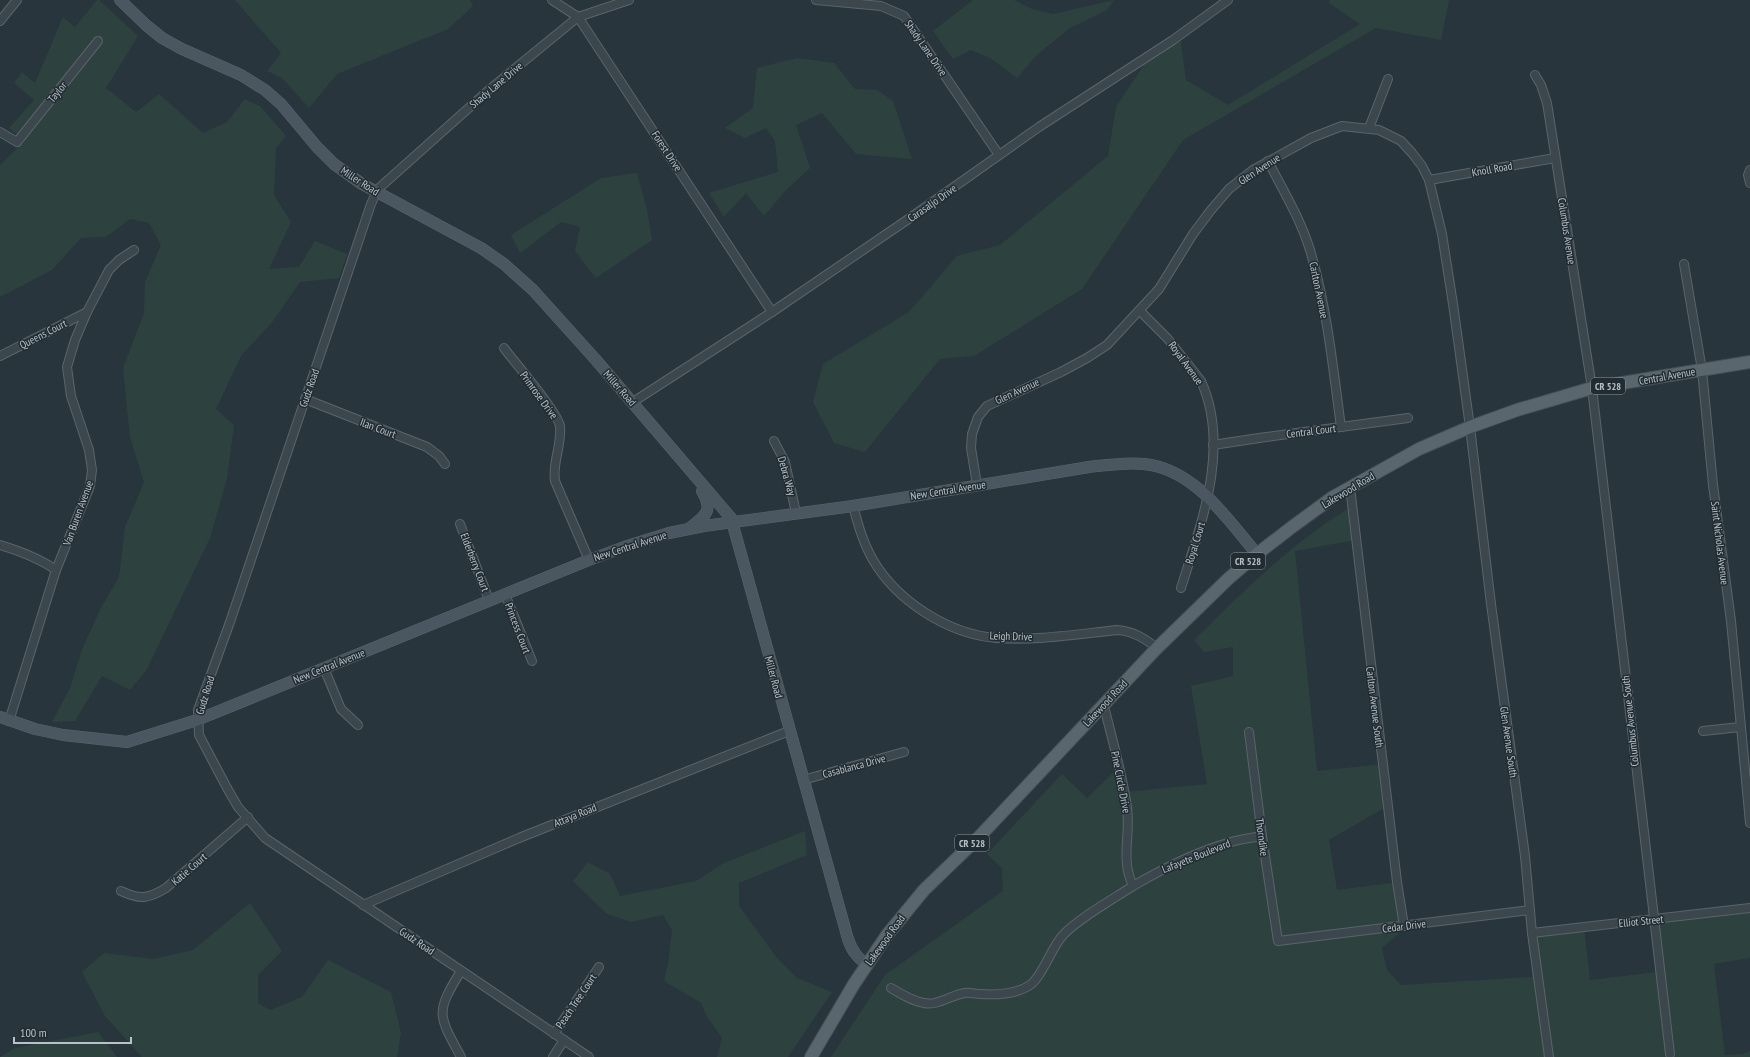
<svg xmlns="http://www.w3.org/2000/svg" width="1750" height="1057" viewBox="0 0 1750 1057" font-family="'PT Sans Narrow',sans-serif">
<rect width="100%" height="100%" fill="#28353d"/>
<g fill="#2d423e">
<polygon points="97,0 99,0 138,36 106,88 136,112 159,94 203,133 227,122 245,99 260,106 286,136 276,148 274,195 291,222 269,269 299,267 315,241 347,254 339,278 300,282 273,321 241,356 216,409 234,425 227,479 210,538 146,671 130,690 102,676 75,721 52,722 70,688 83,647 101,608 119,577 125,527 144,482 130,437 123,368 144,313 145,282 161,245 149,223 130,219 106,237 81,238 52,270 0,297 0,165 25,141 9,128 34,100 14,83 22,72 35,83 63,17 75,27"/>
<polygon points="235,0 470,0 473,6 448,29 337,74 309,108 282,78 267,71 281,53"/>
<polygon points="973,0 1014,0 1032,9 1053,14 1114,0 1107,10 1070,28 1038,54 1017,78 990,58 971,50 953,59 933,31"/>
<polygon points="1330,0 1449,0 1441,40 1376,28 1183,140 1082,289 974,356 940,359 865,452 834,443 813,402 823,364 909,312 957,256 1000,245 1108,156 1116,107 1147,60 1180,38 1186,80 1228,105 1360,24 1329,3"/>
<polygon points="797,58 834,63 855,89 877,90 893,101 912,159 856,154 822,113 796,125 810,168 786,190 764,216 746,193 724,217 709,193 778,172 775,141 766,128 745,138 725,128 753,108 757,68"/>
<polygon points="637,173 647,210 652,240 596,278 575,251 580,227 561,222 520,253 511,235 601,178"/>
<path d="M1351,507L1355,540L1295,551L1317,771L1384,764L1389,805L1329,840L1337,890L1399,882L1405,928L1382,948L1387,970L1401,985L1532,977V933L1584,927L1590,980L1657,972L1654,920L1750,907V958L1714,964L1725,1055L1743,1054L1750,1051V1057H831L885,975L1003,891L1002,868L987,854L1062,774L1087,798L1121,765L1126,792L1207,784L1191,686L1233,676V647L1204,652L1194,640C1243,592 1291,543 1351,507Z"/>
<polygon points="805,831 807,855 739,883 739,906 777,958 797,978 832,992 788,1057 717,1057 722,1038 706,1015 701,1003 664,981 668,964 672,930 663,915 631,922 607,914 573,881 588,862 610,874 620,896 696,881 724,863"/>
<polygon points="250,903 282,951 258,975 258,1003 270,1010 302,997 328,960 391,992 401,1033 397,1057 142,1057 105,1016 82,972 104,953 153,959 193,950"/>
<polygon points="98,1032 117,1057 0,1057 15,1048"/>
</g>
<g fill="none" stroke-linecap="round" stroke-linejoin="round">
<g stroke="#5a646b" stroke-width="10">
<g id="street">
<polyline points="552,0 578,17 772,312"/>
<polyline points="816,0 881,6 904,16 999,155"/>
<polyline points="0,21 17,0"/>
<polyline points="1535,75 1541,85 1547,103 1592,388 1670,1054"/>
<polyline points="1369,128 1388,79"/>
<polyline points="0,132 17,142 98,41"/>
<path d="M1268,161C1283,190 1300,218 1310,250C1327,307 1333,368 1341,427"/>
<polyline points="1750,170 1748,175 1750,183"/>
<polyline points="1429,180 1555,158"/>
<polyline points="1684,264 1702,370 1713,485 1731,621 1750,823"/>
<path d="M1140,311L1168,339L1201,381C1231,447 1201,524 1181,588"/>
<path d="M504,348C515,363 557,411 560,426C562,445 552,463 555,481L589,560"/>
<polyline points="0,356 87,312"/>
<polyline points="305,399 427,447 439,456 445,464"/>
<polyline points="633,402 772,312 907,220 1039,127 1173,40 1228,0"/>
<polyline points="774,441 785,462 796,513"/>
<polyline points="1213,445 1259,438 1408,418"/>
<polyline points="977,485 971,448 972,434 978,417 987,406 1061,372 1087,358 1107,345 1159,289 1193,234 1211,210 1229,189 1253,170 1311,138 1342,126 1379,130 1401,141 1412,153 1422,166 1429,180 1442,234 1453,304 1470,427 1491,604 1525,856 1532,933 1549,1057"/>
<polyline points="1350,487 1397,882 1404,926"/>
<path d="M853,506C858,524 863,543 873,560C897,601 948,634 996,638C1036,641 1078,634 1117,630C1133,631 1144,638 1157,648"/>
<polyline points="460,524 489,600"/>
<path d="M0,545C20,551 39,558 56,570"/>
<polyline points="505,594 532,661"/>
<polyline points="324,668 341,709 358,725"/>
<polyline points="9,721 56,570 90,486 92,470 89,450 71,396 67,367 75,340 87,312 109,270 119,260 134,250"/>
<polyline points="1703,731 1740,727"/>
<polyline points="1249,732 1262,836 1278,941 1530,910"/>
<polyline points="803,780 904,752"/>
<path d="M1133,886C1164,868 1197,851 1231,842C1241,839 1252,838 1262,836"/>
<path d="M121,891C140,900 148,899 166,888L248,817"/>
<polyline points="363,905 519,838 789,731"/>
<polyline points="1532,933 1750,908"/>
<path d="M891,988C901,994 912,1001 924,1003C938,1006 951,995 965,993C970,992 975,994 980,994C995,995 1017,994 1030,985C1042,977 1051,948 1063,935C1079,918 1113,899 1133,886C1120,858 1131,836 1127,807C1122,773 1112,739 1104,706"/>
<polyline points="554,1034 599,967"/>
<path d="M461,1057C438,1015 435,1013 461,971"/>
<polyline points="553,1057 564,1040"/>
<polyline points="589,1057 265,838 238,807 227,788 199,735 198,710 230,622 371,204 378,189 490,89 578,17 629,0"/>
</g>
</g>
<g stroke="#5a646b" stroke-width="12">
<g id="secondary">
<path d="M120,0L146,25L162,38L182,49L241,75L265,90L281,104L317,147L334,164L362,184L481,248L504,264L533,290L596,360L731,518L848,939C852,951 857,957 867,965"/>
<path d="M691,527C707,515 713,510 702,491"/>
<path d="M0,717L35,729L63,735L127,742L197,720L589,560L624,547L669,533L704,526L853,506L1089,467C1107,465 1126,462 1144,464C1195,469 1227,519 1257,554"/>
</g>
</g>
<g stroke="#455056" stroke-width="14">
<polyline id="primary" points="811,1057 854,984 887,935 924,890 979,837 1157,648 1228,579 1257,554 1292,527 1333,497 1419,449 1470,427 1517,410 1592,388 1750,362"/>
</g>
<use href="#street" stroke="#3c474d" stroke-width="8"/>
<use href="#secondary" stroke="#4a5760" stroke-width="11"/>
<use href="#primary" stroke="#5a666d" stroke-width="12"/>
</g>
<g text-anchor="middle" dominant-baseline="central" stroke-width="3" stroke-linejoin="round" paint-order="stroke">
<g fill="#212c32" stroke="#8b949b" stroke-width="1">
<rect x="1591" y="378" width="34" height="16" rx="3"/>
<rect x="1231" y="553" width="34" height="16" rx="3"/>
<rect x="955" y="835" width="34" height="16" rx="3"/>
</g>
<g font-size="10" font-weight="bold" fill="#b8c1c8">
<text x="1608" y="386">CR 528</text>
<text x="1248" y="561">CR 528</text>
<text x="972" y="843">CR 528</text>
</g>
<g font-size="11" fill="#b8c1c8" stroke="#212c32">
<text transform="translate(926 48) rotate(55)">Shady Lane Drive</text>
<text transform="translate(496 85) rotate(-40)">Shady Lane Drive</text>
<text transform="translate(57 92) rotate(-51)">Taylor</text>
<text transform="translate(667 151) rotate(57)">Forest Drive</text>
<text transform="translate(1259 169) rotate(-33)">Glen Avenue</text>
<text transform="translate(1492 169) rotate(-10)">Knoll Road</text>
<text transform="translate(360 181) rotate(33)">Miller Road</text>
<text transform="translate(932 203) rotate(-35)">Carasaljo Drive</text>
<text transform="translate(1567 231) rotate(81)">Columbus Avenue</text>
<text transform="translate(1319 290) rotate(78)">Carlton Avenue</text>
<text transform="translate(43 334) rotate(-27)">Queens Court</text>
<text transform="translate(1186 363) rotate(54)">Royal Avenue</text>
<text transform="translate(1667 376) rotate(-10)">Central Avenue</text>
<text transform="translate(309 388) rotate(-71)">Gudz Road</text>
<text transform="translate(620 388) rotate(49)">Miller Road</text>
<text transform="translate(1017 391) rotate(-25)">Glen Avenue</text>
<text transform="translate(539 395) rotate(54)">Primrose Drive</text>
<text transform="translate(378 428) rotate(21)">Ilan Court</text>
<text transform="translate(1311 431) rotate(-7)">Central Court</text>
<text transform="translate(787 476) rotate(74)">Debra Way</text>
<text transform="translate(948 490) rotate(-9)">New Central Avenue</text>
<text transform="translate(1348 490) rotate(-31)">Lakewood Road</text>
<text transform="translate(78 513) rotate(-70)">Van Buren Avenue</text>
<text transform="translate(1195 543) rotate(-73)">Royal Court</text>
<text transform="translate(1720 543) rotate(83)">Saint Nicholas Avenue</text>
<text transform="translate(630 546) rotate(-18)">New Central Avenue</text>
<text transform="translate(475 562) rotate(69)">Elderberry Court</text>
<text transform="translate(518 628) rotate(69)">Princess Court</text>
<text transform="translate(1011 636) rotate(2)">Leigh Drive</text>
<text transform="translate(329 666) rotate(-22)">New Central Avenue</text>
<text transform="translate(774 677) rotate(75)">Miller Road</text>
<text transform="translate(205 695) rotate(-73)">Gudz Road</text>
<text transform="translate(1105 703) rotate(-47)">Lakewood Road</text>
<text transform="translate(1375 707) rotate(83)">Carlton Avenue South</text>
<text transform="translate(1630 721) rotate(-96)">Columbus Avenue South</text>
<text transform="translate(1509 742) rotate(82)">Glen Avenue South</text>
<text transform="translate(854 766) rotate(-15)">Casablanca Drive</text>
<text transform="translate(1121 782) rotate(79)">Pine Circle Drive</text>
<text transform="translate(575 815) rotate(-22)">Attaya Road</text>
<text transform="translate(1262 837) rotate(82)">Thorndike</text>
<text transform="translate(1196 856) rotate(-22)">Lafayete Boulevard</text>
<text transform="translate(189 869) rotate(-41)">Katie Court</text>
<text transform="translate(1641 921) rotate(-6)">Elliot Street</text>
<text transform="translate(1404 926) rotate(-7)">Cedar Drive</text>
<text transform="translate(885 940) rotate(-54)">Lakewood Road</text>
<text transform="translate(417 941) rotate(34)">Gudz Road</text>
<text transform="translate(576 1001) rotate(-56)">Peach Tree Court</text>
</g>
</g>
<path d="M14 1037v6h117v-6" fill="none" stroke="#b8c1c8" stroke-width="2"/>
<text x="20" y="1037" font-size="12" fill="#b8c1c8" stroke="#212c32" stroke-width="3" paint-order="stroke">100 m</text>
</svg>
